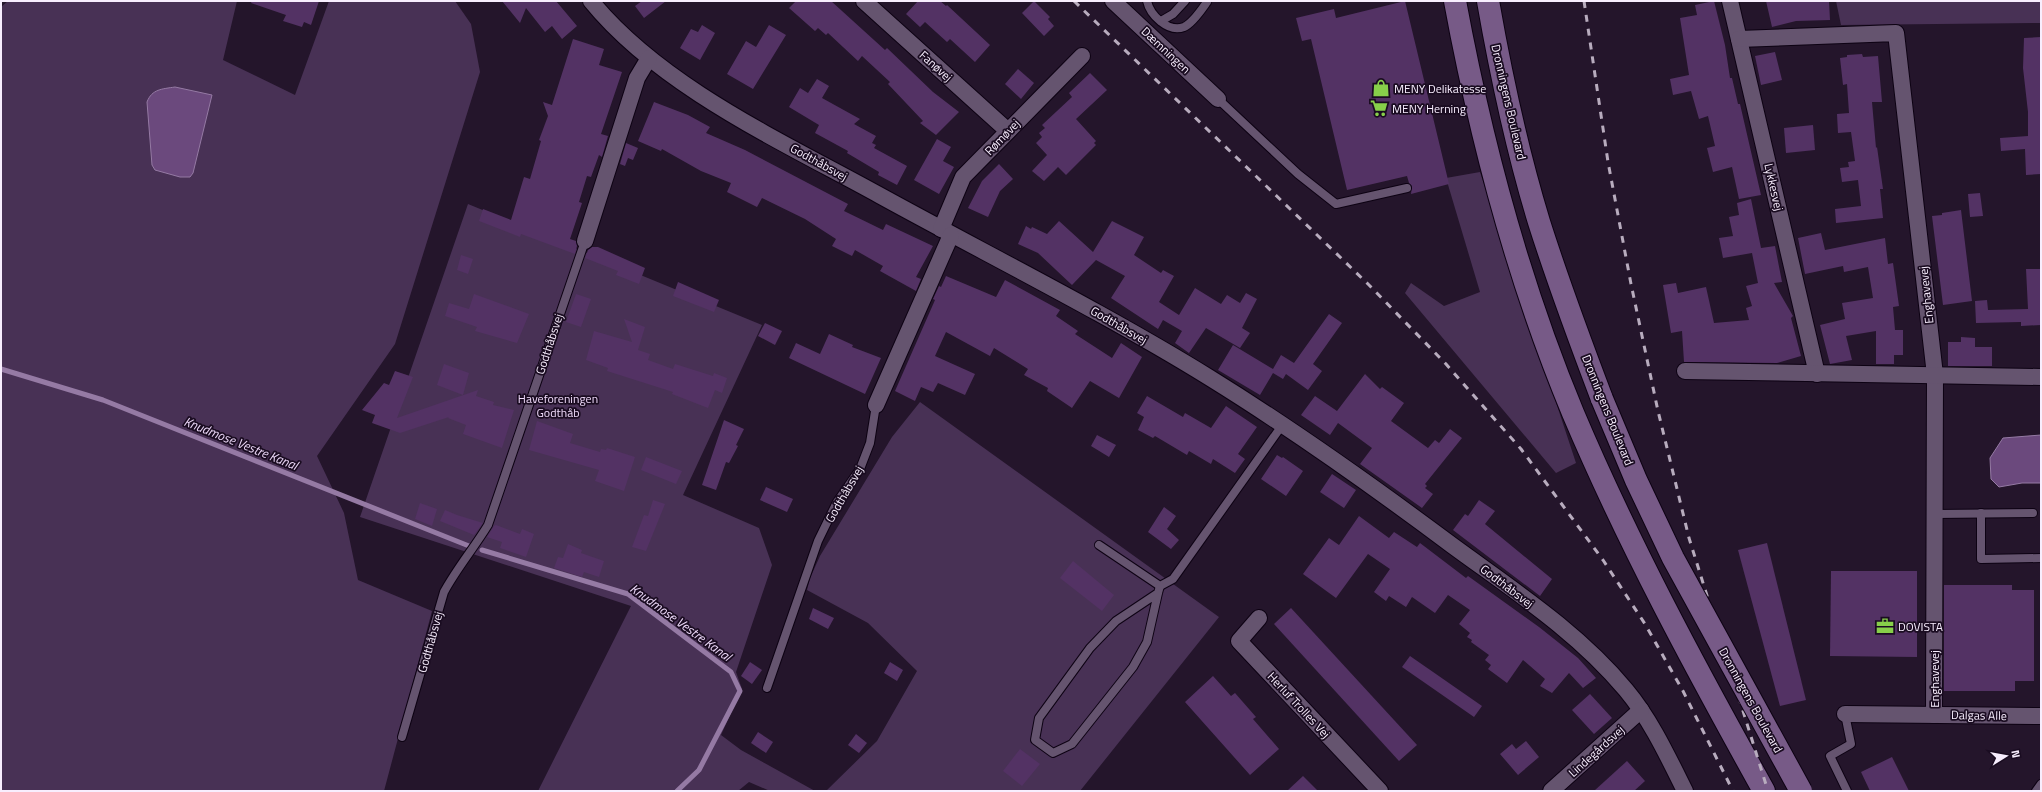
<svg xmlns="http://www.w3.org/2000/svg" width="2042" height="792" viewBox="0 0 2042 792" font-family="'Titillium Web',sans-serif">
<rect width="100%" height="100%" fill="#24152b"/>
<g fill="#483155">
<polygon points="8,1 237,1 223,60 295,95 329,1 455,1 471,24 480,72 395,344 317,456 344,513 358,580 432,611 384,791 1,791 1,7"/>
<polygon points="1836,1 2041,1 2041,23 1841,25"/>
<polygon points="1480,172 1576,463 1556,473 1405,293 1411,283 1444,306 1480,292 1446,178"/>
<polygon points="468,204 762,325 683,495 759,528 772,565 736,672 742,689 721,735 741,750 815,791 770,791 749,782 738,791 538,791 631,606 360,517"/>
<polygon points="920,402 1219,617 1080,791 826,791 877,741 917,671 868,623 807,590 810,578 820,556 892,437"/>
</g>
<g fill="#6b497d" stroke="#957aa4">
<path d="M175,87L212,95L193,173L190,177H180L155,170L152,165L147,102C152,89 162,89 175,87Z"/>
<polygon points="2041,435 2041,483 2022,483 1999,487 1991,479 1990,458 2003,438"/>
</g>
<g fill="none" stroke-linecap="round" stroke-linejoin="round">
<g stroke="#957aa4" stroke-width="5">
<polyline points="1,369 103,400 469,546"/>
<polyline points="482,550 628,594 731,672 740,691 699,770 677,791"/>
</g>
</g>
<g fill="#533264">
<polygon points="252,1 319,1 311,25 304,22 302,27 283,21 286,15 251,3"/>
<polygon points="502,1 556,1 577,26 562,39 552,26 545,32 526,8 520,23"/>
<polygon points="642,1 666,1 644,18 635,6"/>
<polygon points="796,1 831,1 885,50 887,48 933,92 959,112 936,135 920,123 923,121 888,84 890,82 862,56 858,61 828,33 826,35 818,28 815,31 789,8"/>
<polygon points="918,1 940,1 946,6 947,5 990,45 975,62 950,39 947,42 925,22 920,27 906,14"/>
<polygon points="1034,1 1050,17 1048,19 1054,26 1044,36 1022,13"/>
<polygon points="1405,1 1449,184 1411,194 1412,186 1409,183 1407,176 1347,190 1311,39 1302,41 1296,18 1334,9 1336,18"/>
<polygon points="1714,1 1725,45 1730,78 1732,78 1738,104 1740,104 1761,195 1739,199 1732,167 1713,172 1707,148 1715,146 1708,116 1699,119 1691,91 1673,95 1670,79 1689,75 1680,18 1697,15 1695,5"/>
<polygon points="1766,1 1829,1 1830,20 1796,21 1772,27"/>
<polygon points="702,25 715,33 700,60 680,48 691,29 698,32"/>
<polygon points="769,25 786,35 753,89 727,74 746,41 756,47"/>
<polygon points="2041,37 2041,174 2026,175 2025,149 2001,151 2000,138 2028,136 2028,112 2023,68 2024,38"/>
<polygon points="573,39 604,49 599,65 622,72 601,134 608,136 602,157 599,155 591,177 587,176 579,202 582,203 570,239 576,241 577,246 575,254 521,234 520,237 479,221 483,209 511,220 524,177 530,179 541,141 539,140 548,116 543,102 552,105"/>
<polygon points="1775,52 1782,80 1761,85 1755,56"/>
<polygon points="1862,54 1863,57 1878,56 1882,102 1872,102 1876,148 1877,147 1883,189 1880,189 1883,218 1836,223 1835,209 1861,206 1858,180 1842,182 1840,168 1849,167 1848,162 1855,161 1851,132 1838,133 1837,114 1849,113 1847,84 1843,85 1840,58 1847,57 1847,55"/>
<polygon points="1018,69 1034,83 1021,99 1005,84"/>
<polygon points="1090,73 1107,90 1076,119 1096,141 1094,143 1096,145 1066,175 1058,167 1044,181 1032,171 1047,155 1036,143 1042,137 1039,133 1045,128 1042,125 1072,97 1069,93"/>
<polygon points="817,79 829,86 822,98 860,119 854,124 876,136 872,143 876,145 874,148 907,166 897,185 878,175 879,172 847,153 848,151 815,133 819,125 789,107 800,88 808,93"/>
<polygon points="654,102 688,115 710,127 706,133 745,150 848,204 844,211 883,230 886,224 933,246 916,277 921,279 916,291 880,271 883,266 855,250 852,256 832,246 836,239 805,219 762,198 757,207 727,192 731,183 701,171 662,149 661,151 638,141"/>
<polygon points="1813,125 1815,150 1786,153 1784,128"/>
<polygon points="937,139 951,147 943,161 954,167 939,194 914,180"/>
<polygon points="626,143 638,148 633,160 628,158 625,166 620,164"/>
<polygon points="999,164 1013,179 1000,191 988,217 968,208 982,181"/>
<polygon points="1980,193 1983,216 1970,217 1968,194"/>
<polygon points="1751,199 1761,248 1775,246 1782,282 1774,283 1793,316 1791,318 1801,356 1777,363 1684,362 1682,331 1671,333 1663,285 1676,283 1678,293 1706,287 1714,323 1749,320 1746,308 1752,306 1746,286 1758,283 1752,253 1723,258 1719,238 1733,236 1729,217 1739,215 1737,203"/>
<polygon points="1961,210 1972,301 1943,305 1932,216 1942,215 1942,213"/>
<polygon points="1059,221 1093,252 1112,221 1144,237 1134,255 1161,273 1163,270 1174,276 1159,302 1179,315 1195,288 1221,304 1227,295 1240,303 1246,293 1257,299 1242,328 1250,333 1240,348 1206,328 1189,353 1175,343 1182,331 1163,320 1158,329 1111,298 1125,276 1096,260 1072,285 1038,253 1018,244 1026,226 1031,229 1032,227 1047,234"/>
<polygon points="1821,233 1825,250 1885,238 1888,264 1893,263 1899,306 1893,307 1895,330 1903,330 1903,355 1894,355 1894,364 1876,364 1876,331 1846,336 1852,360 1830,364 1820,325 1845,319 1842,303 1873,298 1868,267 1844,272 1843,266 1805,274 1798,238"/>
<polygon points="592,247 598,247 645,268 639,284 616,275 618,271 585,258 588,250"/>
<polygon points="461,255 473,259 468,274 457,270"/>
<polygon points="2026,269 2041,269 2041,325 2021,326 2021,322 1976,323 1975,301 1987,300 1988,310 2028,309"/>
<polygon points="946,276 996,297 1005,280 1060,310 1056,316 1078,331 1075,334 1112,358 1121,343 1142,357 1119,398 1090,381 1072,408 1047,391 1048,388 1024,375 1028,369 994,348 990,356 946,332 935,356 975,374 965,395 938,383 933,392 921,387 915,401 895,391 935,300 933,299 939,286 941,287"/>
<polygon points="678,282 719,300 714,312 673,296"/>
<polygon points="474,294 529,314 517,343 475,331 477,327 445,316 449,303 469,309"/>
<polygon points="576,294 591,299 581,327 566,322"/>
<polygon points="1329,314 1342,323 1313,364 1322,371 1308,390 1286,374 1283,379 1273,373 1260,395 1218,370 1233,345 1273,369 1281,355 1294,363"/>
<polygon points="624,319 645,327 638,350 650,354 648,360 673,369 675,364 713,376 714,373 727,378 722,393 715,390 708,408 672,394 673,392 607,371 608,368 586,360 594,331 632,342"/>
<polygon points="765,323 782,331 775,345 758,336"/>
<polygon points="829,334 853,345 852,347 881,358 865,394 789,358 796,343 820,354"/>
<polygon points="1961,337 1975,338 1975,347 1992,347 1992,366 1948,366 1948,342 1961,342"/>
<polygon points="444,364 469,373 463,395 437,385"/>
<polygon points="395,371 413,377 397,418 478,390 476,396 494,402 493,405 514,410 502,448 463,434 466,425 448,418 449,417 400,433 372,423 375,415 362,410 384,383 389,385"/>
<polygon points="1365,374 1380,389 1382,387 1404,403 1391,421 1428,448 1435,440 1439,443 1450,429 1462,438 1425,484 1427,486 1425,488 1433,494 1422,508 1360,464 1372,448 1338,423 1330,435 1301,415 1315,396 1337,411"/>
<polygon points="1147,396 1183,417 1185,413 1211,428 1226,406 1257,427 1238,454 1245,459 1235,473 1213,459 1211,464 1189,451 1187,455 1155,436 1153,438 1138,430 1144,417 1137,413"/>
<polygon points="724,420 744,429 736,445 738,446 729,463 726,462 716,490 702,485"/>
<polygon points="537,421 573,434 570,443 600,452 601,449 606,450 607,448 635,457 624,491 595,481 599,470 529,450"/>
<polygon points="1097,435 1116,445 1109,457 1091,446"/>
<polygon points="1277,455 1282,458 1283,457 1303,471 1286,496 1261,479"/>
<polygon points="646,457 682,471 676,484 641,470"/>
<polygon points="1332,474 1356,490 1344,508 1320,492"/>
<polygon points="766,487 793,499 787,512 760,500"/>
<polygon points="653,500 665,504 646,551 632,547 644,515 648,516"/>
<polygon points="1479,500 1495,511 1485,524 1552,579 1540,596 1453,530 1465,514 1468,516"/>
<polygon points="420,503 437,509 432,526 415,519"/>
<polygon points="1164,507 1176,516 1167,529 1179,540 1171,549 1148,532"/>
<polygon points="445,510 457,515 483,523 474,535 440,521"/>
<polygon points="1359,516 1389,538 1394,532 1417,547 1420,543 1466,578 1468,576 1539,627 1578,658 1596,678 1583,688 1569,673 1552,693 1540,686 1545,679 1523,660 1507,683 1488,669 1491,665 1485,660 1489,655 1471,642 1472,640 1467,637 1470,633 1459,624 1470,610 1448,595 1435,613 1412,597 1406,607 1389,596 1386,601 1374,592 1390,569 1368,554 1336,598 1303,574 1329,538 1339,545"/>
<polygon points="496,525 520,534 522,529 534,534 526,557 500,548 502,542 487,537 494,526"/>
<polygon points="1767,543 1806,700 1780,706 1738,550"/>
<polygon points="568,544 582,550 581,553 604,561 599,577 584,572 582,577 554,568 558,557 563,558"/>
<polygon points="1073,561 1114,595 1102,611 1060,578"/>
<polygon points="1831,571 1917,571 1917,657 1830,656"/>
<polygon points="1944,585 2012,585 2012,590 2034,590 2034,681 2015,681 2015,691 1944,691"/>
<polygon points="813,608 834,618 828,629 809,619"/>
<polygon points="1291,608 1417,745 1399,761 1274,624"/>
<polygon points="1410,656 1482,706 1474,717 1402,667"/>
<polygon points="750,662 762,670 752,684 741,676"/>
<polygon points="890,662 903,670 897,681 884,673"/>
<polygon points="1213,676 1231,696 1235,693 1256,717 1253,719 1279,749 1250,775 1185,702"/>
<polygon points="1590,694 1612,718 1594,734 1572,710"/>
<polygon points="758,732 773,742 766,753 751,743"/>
<polygon points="856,734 867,743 859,753 848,745"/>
<polygon points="1526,741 1539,757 1518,775 1500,754 1512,744 1516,749"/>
<polygon points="1020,749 1040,764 1022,786 1003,771"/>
<polygon points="1892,757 1909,791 1870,791 1861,772"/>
<polygon points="1627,761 1645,781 1634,791 1594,791"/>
<polygon points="1303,776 1318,791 1287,791"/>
</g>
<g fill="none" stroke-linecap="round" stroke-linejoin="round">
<g stroke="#0d0213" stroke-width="10">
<g id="lane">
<path d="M1147,1C1150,15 1168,33 1184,27C1193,23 1202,9 1207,2"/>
<polyline points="1161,21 1173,14 1185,1"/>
<polyline points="1218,99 1298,174 1336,204 1407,188"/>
<polyline points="1981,513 1981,559 2041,558"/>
<polyline points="1935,514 2033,513"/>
<polyline points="1099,545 1160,586 1173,579 1283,424"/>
<polyline points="1158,593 1116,621 1090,648 1039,718 1035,740 1053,753 1072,744 1133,667 1147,642 1158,593 1160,586"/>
<polyline points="767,688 818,541 837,502 860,469 870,443 876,405"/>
<polyline points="1845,714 1851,744 1830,756 1847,791"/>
<path d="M402,737L444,592C457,568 474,548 488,525L585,241"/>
<polyline points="2036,791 2041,784"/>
</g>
</g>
<g stroke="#0d0213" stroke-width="18">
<g id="street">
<path d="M591,1C661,87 783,142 879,195C990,256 1103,312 1210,378C1294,430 1374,487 1453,546C1513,590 1578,632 1626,690C1651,720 1668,757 1685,791"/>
<polyline points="864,1 1008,131"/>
<polyline points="1113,1 1218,99"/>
<polyline points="1730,1 1817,374"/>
<polyline points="1739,39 1896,33 1935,375 1934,715"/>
<polyline points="941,229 963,177 1082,56"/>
<polyline points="585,241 637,78 649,58"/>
<polyline points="1685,371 2041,377"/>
<polyline points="876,405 951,235"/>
<polyline points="1259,618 1239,641 1380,791"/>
<polyline points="1845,714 2041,716"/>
<polyline points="1551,791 1641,710"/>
</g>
</g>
<g stroke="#0d0213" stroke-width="24">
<g id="secondary">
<path d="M1455,1C1481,141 1518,281 1573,413C1628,543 1695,667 1764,791"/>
<path d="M1488,1C1501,75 1517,150 1539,222C1558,282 1580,341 1602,399"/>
</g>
</g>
<use href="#lane" stroke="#65546f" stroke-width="8"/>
<use href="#street" stroke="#65546f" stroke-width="16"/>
<use href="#secondary" stroke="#775a87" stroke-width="22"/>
<g stroke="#b8acbe" stroke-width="3" stroke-dasharray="7 7" stroke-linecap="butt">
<polyline points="1074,1 1368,284 1446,364 1521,449 1603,560 1645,624 1683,691 1733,791"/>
<polyline points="1584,1 1608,162 1631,284 1658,411 1689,538 1768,791"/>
</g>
<g stroke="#0d0213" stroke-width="24" stroke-linecap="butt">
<polyline id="secondary-bridge" points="1602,399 1636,480 1673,558 1801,791"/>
</g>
<use href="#secondary-bridge" stroke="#775a87" stroke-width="22"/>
</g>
<defs>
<g id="shop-bare" transform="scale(1.38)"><path d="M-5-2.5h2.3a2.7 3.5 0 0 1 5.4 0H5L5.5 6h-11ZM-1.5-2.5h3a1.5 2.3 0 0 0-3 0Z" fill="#87cf4a" stroke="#1a0c21" stroke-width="2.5" paint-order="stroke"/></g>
<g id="supermarket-bare" transform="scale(1.38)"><path d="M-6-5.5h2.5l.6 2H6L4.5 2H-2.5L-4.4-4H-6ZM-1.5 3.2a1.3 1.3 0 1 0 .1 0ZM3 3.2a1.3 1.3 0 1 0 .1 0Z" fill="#87cf4a" stroke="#1a0c21" stroke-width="2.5" paint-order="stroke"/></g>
<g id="office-bare" transform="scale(1.38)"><path d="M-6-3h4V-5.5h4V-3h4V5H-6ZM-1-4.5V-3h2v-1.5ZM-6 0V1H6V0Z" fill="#87cf4a" stroke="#1a0c21" stroke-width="2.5" paint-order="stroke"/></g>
</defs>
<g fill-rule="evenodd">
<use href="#shop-bare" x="1381" y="88"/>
<use href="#supermarket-bare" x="1379" y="108"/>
<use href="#office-bare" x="1885" y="626"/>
</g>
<g text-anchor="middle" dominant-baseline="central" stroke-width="3.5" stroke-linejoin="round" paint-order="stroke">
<g font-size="12" fill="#f8eefe" stroke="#1a0c21">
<text transform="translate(1166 50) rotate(43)">Dæmningen</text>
<text transform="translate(936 66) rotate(42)">Fanøvej</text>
<text transform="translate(1509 102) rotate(77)">Dronningens Boulevard</text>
<text transform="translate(1002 137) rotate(-46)">Rømøvej</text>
<text transform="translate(819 162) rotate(29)">Godthåbsvej</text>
<text transform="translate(1774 187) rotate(77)">Lykkesvej</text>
<text transform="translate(1926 295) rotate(-96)">Enghavevej</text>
<text transform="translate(1119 325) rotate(30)">Godthåbsvej</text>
<text transform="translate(549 344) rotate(-72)">Godthåbsvej</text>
<text transform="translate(1608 410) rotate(68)">Dronningens Boulevard</text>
<text transform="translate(844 494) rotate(-60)">Godthåbsvej</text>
<text transform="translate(1507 586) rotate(37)">Godthåbsvej</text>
<text transform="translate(430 642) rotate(-74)">Godthåbsvej</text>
<text transform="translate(1934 679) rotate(-90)">Enghavevej</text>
<text transform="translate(1751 700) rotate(61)">Dronningens Boulevard</text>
<text transform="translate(1299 705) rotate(47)">Herluf Trolles Vej</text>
<text transform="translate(1979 715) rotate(1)">Dalgas Alle</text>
<text transform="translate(1596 751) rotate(-42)">Lindegårdsvej</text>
</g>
<g font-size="12" fill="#f8eefe" stroke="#1a0c21" text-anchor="start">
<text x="1394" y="88">MENY Delikatesse</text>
<text x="1392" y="108">MENY Herning</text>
<text x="1898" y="626">DOVISTA</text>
</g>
<g font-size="12" fill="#f0dbfb" stroke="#1a0c21">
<text x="558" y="398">Haveforeningen<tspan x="558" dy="14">Godthåb</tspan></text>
</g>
<g font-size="13" font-style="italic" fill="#ecd8f8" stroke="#1a0c21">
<text transform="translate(241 443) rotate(22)">Knudmose Vestre Kanal</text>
<text transform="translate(681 622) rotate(36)">Knudmose Vestre Kanal</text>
</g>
</g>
<rect width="2042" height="792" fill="none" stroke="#f8eefe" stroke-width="4"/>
<g transform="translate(2006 756) rotate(79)" stroke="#1a0c21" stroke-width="3" paint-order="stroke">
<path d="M0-3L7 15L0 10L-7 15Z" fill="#f8eefe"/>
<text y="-6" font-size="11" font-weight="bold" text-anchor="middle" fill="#f8eefe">N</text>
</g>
</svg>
